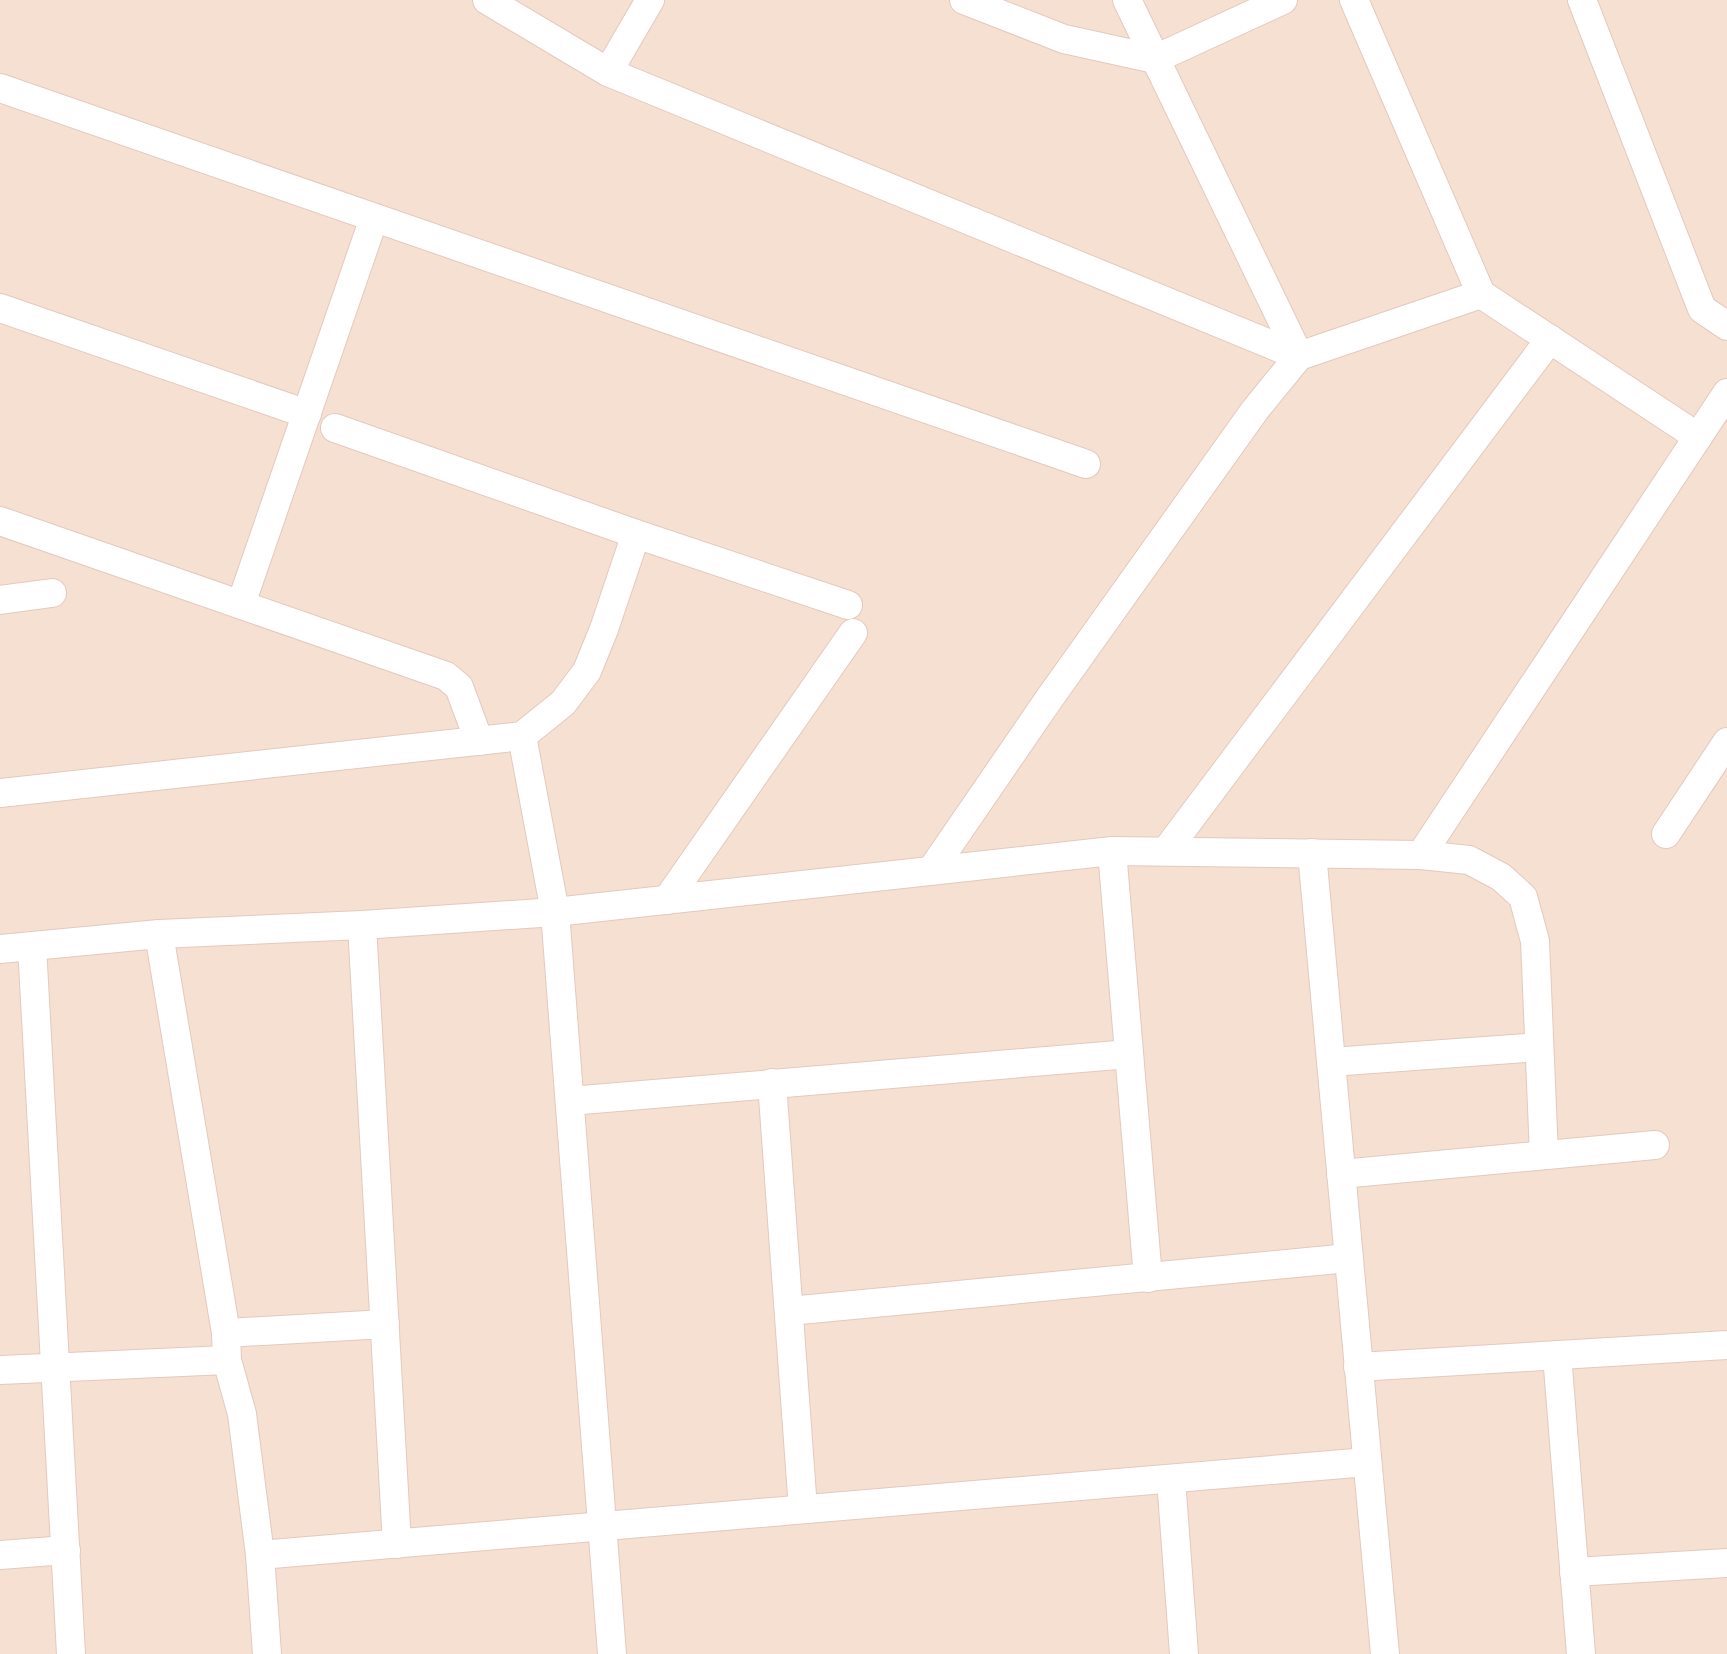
<svg xmlns="http://www.w3.org/2000/svg" width="1727" height="1654" viewBox="0 0 1727 1654" font-family="Signika,sans-serif">
<rect width="100%" height="100%" fill="#fcede0"/>
<rect fill="#f6e0d1" x="0" y="0" width="1727" height="1654"/>
<g fill="none" stroke-linecap="round" stroke-linejoin="round">
<g stroke="#e2cabf" stroke-width="30">
<g id="minor">
<polyline points="487,0 608,72 1299,356"/>
<polyline points="964,0 1064,39 1155,59 1283,0"/>
<polyline points="1127,0 1299,356"/>
<polyline points="1354,0 1481,294 1698,437"/>
<polyline points="1582,0 1702,309 1727,326"/>
<polyline points="608,72 650,0"/>
<polyline points="0,88 1086,464"/>
<polyline points="0,308 307,414"/>
<polyline points="335,428 636,534 848,605"/>
<polyline points="0,521 446,676 459,687 479,741"/>
<polyline points="0,600 52,593"/>
<polyline points="241,604 374,218"/>
<polyline points="522,736 555,912 612,1654"/>
<polyline points="0,793 522,736 563,703 587,671 604,629 636,534"/>
<polyline points="1666,834 1727,742"/>
<polyline points="1112,851 1148,1278"/>
<polyline points="1166,851 1550,339"/>
<polyline points="1312,853 1385,1654"/>
<polyline points="1421,855 1727,393"/>
<polyline points="931,871 1049,699 1255,410 1299,356 1481,294"/>
<polyline points="667,900 853,633"/>
<polyline points="362,925 397,1544"/>
<polyline points="159,934 226,1333 227,1360"/>
<polyline points="32,946 71,1654"/>
<polyline points="0,949 159,934 362,925 555,912 1112,851 1421,855 1469,860 1501,877 1523,897 1535,941 1544,1155"/>
<polyline points="1331,1062 1539,1047"/>
<polyline points="772,1083 803,1509"/>
<polyline points="570,1101 1129,1054"/>
<polyline points="1341,1174 1655,1145"/>
<polyline points="789,1311 1349,1258"/>
<polyline points="226,1333 385,1324"/>
<polyline points="1557,1355 1581,1654"/>
<polyline points="1358,1367 1727,1345"/>
<polyline points="0,1370 227,1360 242,1414 260,1555 267,1654"/>
<polyline points="1171,1479 1184,1654"/>
<polyline points="0,1555 66,1550"/>
<polyline points="260,1555 1367,1462"/>
<polyline points="1574,1572 1727,1563"/>
</g>
</g>
<use href="#minor" stroke="#fff" stroke-width="28"/>
</g>
</svg>
